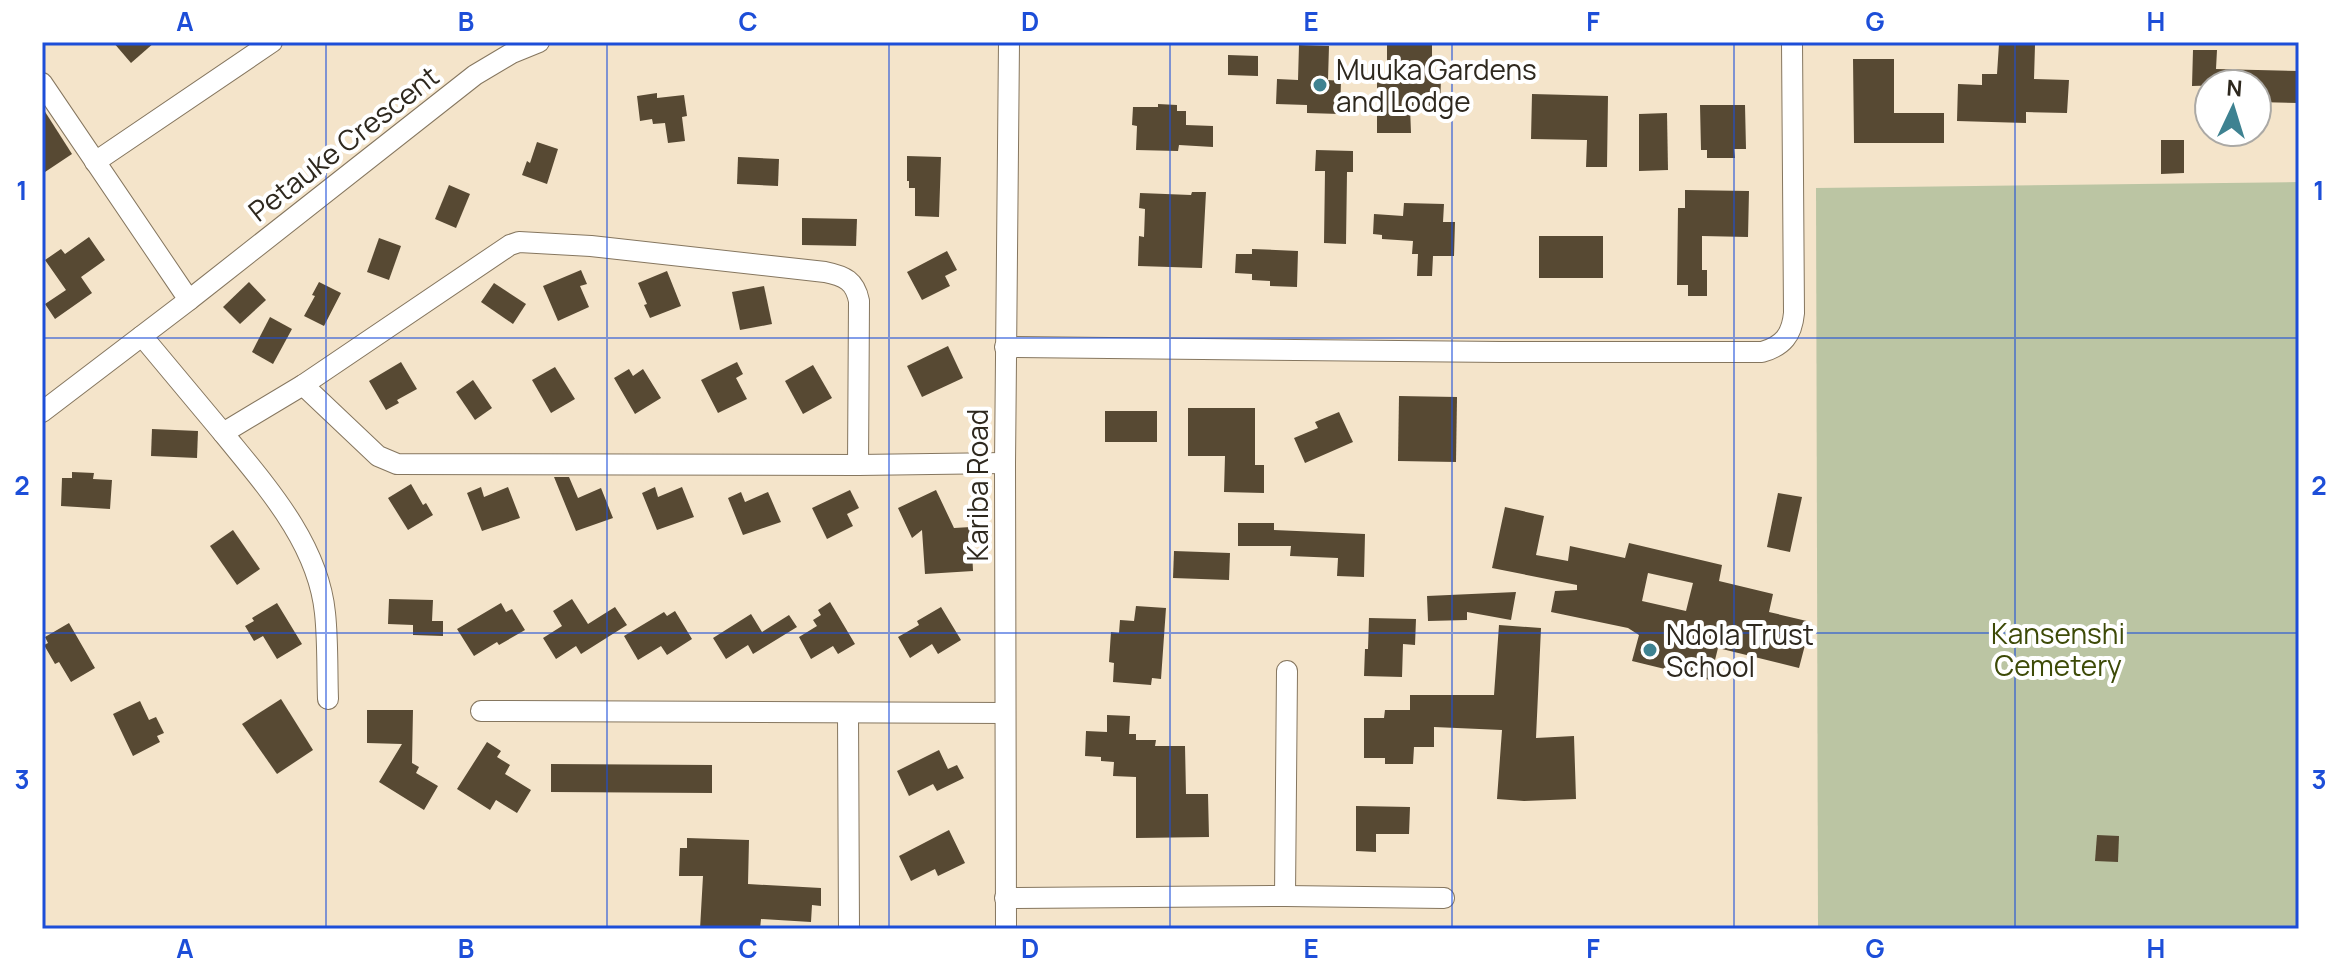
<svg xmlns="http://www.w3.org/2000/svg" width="2341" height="971" viewBox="0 0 2341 971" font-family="Manrope,sans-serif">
<rect width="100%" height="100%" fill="#f4e4ca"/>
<polygon fill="#bbc5a3" points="2299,182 2299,929 1818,929 1816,188"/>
<g fill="#574933" fill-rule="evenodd">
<polygon points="113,42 155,42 131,63"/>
<polygon points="1999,44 2035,45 2034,79 2069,80 2067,113 2026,112 2026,123 1957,121 1958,84 1982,85 1982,74 1997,74"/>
<polygon points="1299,45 1329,46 1328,80 1341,81 1340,114 1307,113 1307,105 1276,104 1277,79 1298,80"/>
<polygon points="1387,45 1432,45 1432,79 1441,79 1440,107 1410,107 1411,133 1377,133 1377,79 1387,79"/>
<polygon points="2193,50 2217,50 2216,69 2299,71 2299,103 2257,102 2257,84 2192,86"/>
<polygon points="1228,55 1258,56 1258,76 1228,75"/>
<polygon points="1853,59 1894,59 1894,113 1944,113 1944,143 1854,143"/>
<polygon points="657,93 657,98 684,95 687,116 682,117 685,141 668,143 665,123 653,124 652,119 640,121 637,96"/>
<polygon points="1532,94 1608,96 1607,167 1586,167 1587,140 1531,139"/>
<polygon points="1158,104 1177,105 1177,111 1186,111 1186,125 1213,126 1213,147 1179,145 1178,151 1136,150 1137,126 1132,125 1133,107 1158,107"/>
<polygon points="1700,105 1745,105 1746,149 1734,149 1735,158 1707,158 1707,150 1701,150"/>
<polygon points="42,107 72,154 42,174"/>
<polygon points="1667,113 1668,170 1639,171 1639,114"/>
<polygon points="2161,140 2184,140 2184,173 2161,174"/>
<polygon points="537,142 558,149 547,184 522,175 527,161 530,163"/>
<polygon points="1316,150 1353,151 1353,172 1347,172 1346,244 1324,243 1325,171 1315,171"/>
<polygon points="907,156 941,157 939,217 915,216 915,188 909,188 909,181 907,181"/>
<polygon points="738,157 779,159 778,186 737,184"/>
<polygon points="449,185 470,194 456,228 435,219"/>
<polygon points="1685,190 1749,191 1748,237 1702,236 1702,270 1707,270 1707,296 1688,296 1688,285 1677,285 1678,208 1685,208"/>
<polygon points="1192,192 1206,192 1202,268 1138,266 1139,236 1144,237 1145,209 1139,208 1140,193 1191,195"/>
<polygon points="1404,203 1444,204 1443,222 1455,222 1454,256 1433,256 1432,276 1417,276 1418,254 1412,254 1413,241 1382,239 1382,235 1373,234 1374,214 1403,216"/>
<polygon points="802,218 857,219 856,246 802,245"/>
<rect x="1539" y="236" width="64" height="42"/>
<polygon points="89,237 105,260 81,277 92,293 55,319 45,304 66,290 45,260 61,249 65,254"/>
<polygon points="379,238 401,246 389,280 367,272"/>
<polygon points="1252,249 1298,251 1297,287 1270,286 1270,281 1252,280 1252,274 1235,273 1236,254 1252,254"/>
<polygon points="947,251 957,270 945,276 950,286 922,300 907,272"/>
<polygon points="581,270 587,284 580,286 589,307 558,321 543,286"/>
<polygon points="667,271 681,306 650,318 644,305 647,304 638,283"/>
<polygon points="249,282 266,300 240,324 223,307"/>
<polygon points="319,282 341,293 324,326 304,316 315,296 312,295"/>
<polygon points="494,283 526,304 513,324 481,302"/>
<polygon points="764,286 772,324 740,330 732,292"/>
<polygon points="270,317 292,329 273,364 252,352"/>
<polygon points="948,346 963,378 922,397 907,366"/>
<polygon points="401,362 417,389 397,400 399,403 386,410 369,381"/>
<polygon points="737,362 743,374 736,378 747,399 718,413 701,380"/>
<polygon points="813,365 832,398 803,414 785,381"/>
<polygon points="555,367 575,399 551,413 532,380"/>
<polygon points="629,369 633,376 643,369 661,398 635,414 614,378"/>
<polygon points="473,380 492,408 475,420 456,392"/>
<polygon points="1399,396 1457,397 1456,462 1398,461"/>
<polygon points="1188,408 1255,408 1255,465 1264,465 1264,493 1224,492 1225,456 1188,456"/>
<rect x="1105" y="411" width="52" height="31"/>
<polygon points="1339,412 1353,442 1305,463 1294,438 1318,428 1315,422"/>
<polygon points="152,429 198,431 197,458 151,456"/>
<polygon points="72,472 94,473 93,479 112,480 110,509 61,506 62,478 72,478"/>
<polygon points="554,477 569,477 578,498 601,488 613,518 576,531"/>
<polygon points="411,484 423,505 426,503 433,515 408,530 388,498"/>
<polygon points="481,487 484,497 508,487 520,518 482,531 467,493"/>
<polygon points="655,487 658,497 682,487 694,517 657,530 642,493"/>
<polygon points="850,490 859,508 847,514 853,526 827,539 812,508"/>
<polygon points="936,490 954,528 971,527 973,571 925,574 922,530 912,538 898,508"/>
<polygon points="741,492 745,502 768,492 781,522 743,535 728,498"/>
<polygon points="1778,493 1802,497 1790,552 1767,547"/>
<path d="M1505,507L1544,516L1536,555L1568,561L1570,546L1625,558L1629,543L1722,565L1719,581L1773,594L1769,612L1811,622L1799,668L1718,648L1710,680L1632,661L1639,635L1628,628L1551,612L1555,591L1577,590V585L1492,568ZM1648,573L1693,583L1686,611L1642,601Z"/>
<polygon points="1238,523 1274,523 1274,530 1365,534 1364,577 1337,576 1338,558 1290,556 1291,546 1238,546"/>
<polygon points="233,530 260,569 237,585 210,546"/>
<polygon points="1174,551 1230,553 1229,580 1173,578"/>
<polygon points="1516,592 1511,620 1467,612 1467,620 1428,621 1427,596"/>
<polygon points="389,599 433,600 432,621 443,621 443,636 413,635 413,625 388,624"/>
<polygon points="572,599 588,624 615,607 627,625 581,654 576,646 556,659 543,638 562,626 553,611"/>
<polygon points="830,602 855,644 838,654 833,646 811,659 799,637 817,626 813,620 821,615 818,610"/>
<polygon points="277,603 302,644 277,659 263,636 254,641 245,626 254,621 252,618"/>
<polygon points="501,603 506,612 512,609 525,630 499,645 497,642 474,656 457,629"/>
<polygon points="1136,606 1166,608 1161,679 1152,678 1151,685 1113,682 1114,663 1109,662 1111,632 1119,633 1120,620 1134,621"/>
<polygon points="941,607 961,640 938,654 932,644 910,658 898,637 919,625 917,621"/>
<polygon points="675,611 692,639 667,655 661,646 638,660 624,636 664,612 667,616"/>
<polygon points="751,614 762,632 789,615 797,627 753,654 748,645 726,659 713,638"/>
<polygon points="1369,618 1416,619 1415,645 1403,644 1402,677 1364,676 1365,649 1368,649"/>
<polygon points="69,623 95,668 71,682 59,662 55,664 44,645 48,643 45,637"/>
<polygon points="1499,625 1541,628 1536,738 1574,736 1576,799 1524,801 1497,799 1502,730 1434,727 1434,747 1414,747 1413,764 1385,764 1385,758 1364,758 1364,718 1384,718 1385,710 1410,710 1410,695 1494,695"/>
<polygon points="281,699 313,750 277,774 242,724"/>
<polygon points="140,701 149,720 156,717 164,733 157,736 160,742 133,756 113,714"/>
<polygon points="367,710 413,710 412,763 419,767 416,773 438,786 424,810 379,782 402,744 367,743"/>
<polygon points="1107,715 1130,716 1129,734 1136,734 1136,740 1156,740 1155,746 1185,746 1186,794 1208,794 1209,837 1136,838 1136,777 1113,776 1114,762 1101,761 1101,757 1085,756 1086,731 1107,732"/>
<polygon points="487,742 501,751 497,757 510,765 505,774 531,790 517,813 496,800 490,810 457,789"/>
<polygon points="939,750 948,769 957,765 964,778 937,791 933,784 909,796 897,771"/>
<polygon points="551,764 712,765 712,793 551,792"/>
<polygon points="1356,806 1410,807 1409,834 1376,834 1376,852 1356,851"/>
<polygon points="949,830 965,863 938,876 935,869 911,881 899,856"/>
<polygon points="2097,835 2119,836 2118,862 2095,861"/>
<polygon points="687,838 749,840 748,884 821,888 821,906 812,905 811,922 761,919 760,929 700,929 703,876 679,876 680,848 687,848"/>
</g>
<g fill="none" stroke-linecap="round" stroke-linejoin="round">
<g stroke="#85765f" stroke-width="22">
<g id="minor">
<polyline points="42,83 189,300 42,412"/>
<polyline points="95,162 272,42"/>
<polyline points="189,300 475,75 512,53 539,42"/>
<path d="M142,336L223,433L303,385L510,245L519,242L591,246L825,272C845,276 855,281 859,301L858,465"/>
<path d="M1005,347L1501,352H1762C1783,346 1792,335 1794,313L1792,42"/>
<polyline points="303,385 378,456 397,464 858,465 1005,463"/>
<path d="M223,433C266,486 318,543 325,613C328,641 327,670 328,699"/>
<polyline points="481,711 1005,713"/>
<polyline points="848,713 849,929"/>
<polyline points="1285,896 1287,671"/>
<polyline points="1005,898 1285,896 1444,898"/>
<polyline points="1006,929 1005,463 1009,42"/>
</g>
</g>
<use href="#minor" stroke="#fff" stroke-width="20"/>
</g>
<path fill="none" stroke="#1d4ed8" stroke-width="2" stroke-opacity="0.55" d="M326,42V929M607,42V929M889,42V929M1170,42V929M1452,42V929M1734,42V929M2015,42V929M42,338H2299M42,633H2299"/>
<g fill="#3e8291" stroke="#fff" stroke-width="3">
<circle cx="1320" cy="85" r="8"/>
<circle cx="1650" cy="650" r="8"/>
</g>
<g text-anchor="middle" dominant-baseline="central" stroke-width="8" stroke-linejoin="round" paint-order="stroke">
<g font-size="28" fill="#2e281e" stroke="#fff" text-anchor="start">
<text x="1336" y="69">Muuka Gardens<tspan x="1336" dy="32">and Lodge</tspan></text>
<text x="1666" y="634">Ndola Trust<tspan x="1666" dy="32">School</tspan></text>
</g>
<g font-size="28" fill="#2e281e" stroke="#fff">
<text transform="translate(343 143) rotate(-38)">Petauke Crescent</text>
<text transform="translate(977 485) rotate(-90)">Kariba Road</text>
</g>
<g font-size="28" fill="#3d4a07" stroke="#fff">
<text x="2058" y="633">Kansenshi<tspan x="2058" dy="32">Cemetery</tspan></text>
</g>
</g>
<rect width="2341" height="971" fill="none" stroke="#ffffff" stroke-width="88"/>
<g transform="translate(2233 108) rotate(4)"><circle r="38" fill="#ffffff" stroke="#aba9a5" stroke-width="2"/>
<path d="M0-6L14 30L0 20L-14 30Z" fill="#3e8291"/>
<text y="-12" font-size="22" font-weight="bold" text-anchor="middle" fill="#2e281e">N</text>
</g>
<rect x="44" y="44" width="2253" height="883" fill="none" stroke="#1d4ed8" stroke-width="3"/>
<g font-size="26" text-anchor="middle" font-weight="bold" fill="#1d4ed8">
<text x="185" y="31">A</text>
<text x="466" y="31">B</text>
<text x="748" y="31">C</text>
<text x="1030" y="31">D</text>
<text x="1311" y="31">E</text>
<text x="1593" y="31">F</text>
<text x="1875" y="31">G</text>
<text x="2156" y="31">H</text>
<text x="22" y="200">1</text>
<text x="2319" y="200">1</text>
<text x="22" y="495">2</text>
<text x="2319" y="495">2</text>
<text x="22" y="789">3</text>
<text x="2319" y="789">3</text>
<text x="185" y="958">A</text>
<text x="466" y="958">B</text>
<text x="748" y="958">C</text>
<text x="1030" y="958">D</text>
<text x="1311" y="958">E</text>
<text x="1593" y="958">F</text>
<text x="1875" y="958">G</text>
<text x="2156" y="958">H</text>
</g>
</svg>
